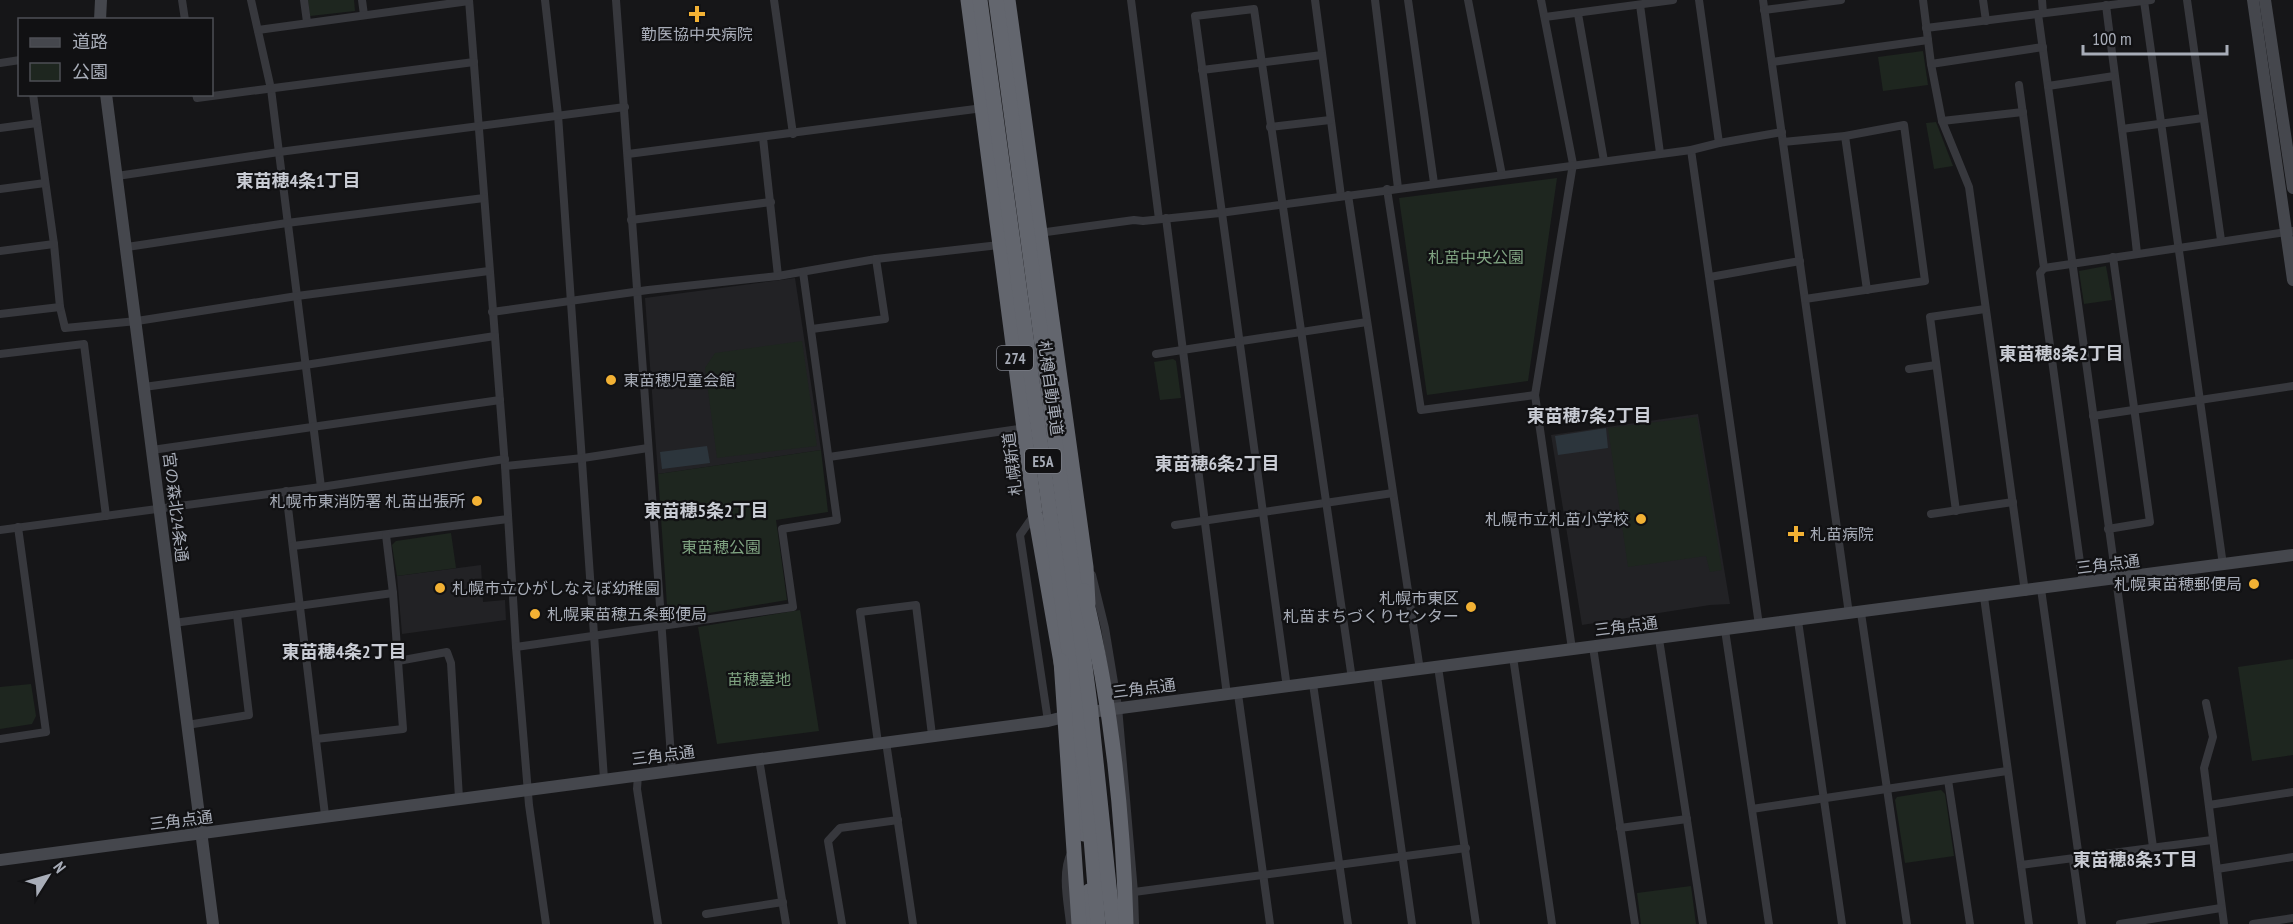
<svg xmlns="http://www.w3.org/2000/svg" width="2293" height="924" viewBox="0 0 2293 924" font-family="'PT Sans Narrow','Noto Sans JP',sans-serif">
<rect width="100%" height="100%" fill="#161618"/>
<g fill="#222225">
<polygon points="795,278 821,450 658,474 645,298"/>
<polygon points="1698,414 1730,604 1710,605 1582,625 1551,435"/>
<polygon points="481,565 483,602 505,600 506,620 402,634 397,576"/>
</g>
<g fill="#1e261f">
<polygon points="308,0 354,0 355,11 310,16"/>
<polygon points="1923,51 1928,85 1883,91 1878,57"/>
<polygon points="1936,122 1953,166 1934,169 1926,123"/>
<polygon points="1557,178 1528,381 1427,395 1399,198"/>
<polygon points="2106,266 2112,300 2084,304 2079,271"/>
<polygon points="802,341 817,446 717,458 705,368 715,353"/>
<polygon points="1173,359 1176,361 1181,398 1160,400 1154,362"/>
<polygon points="1697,417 1722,570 1710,572 1706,556 1628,567 1608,428"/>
<polygon points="821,450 828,512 776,520 787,600 668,620 658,474"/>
<polygon points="451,533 456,568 397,576 392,545 396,541"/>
<polygon points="800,610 819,731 717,744 698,627"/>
<polygon points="2293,659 2293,755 2252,761 2238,667"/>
<polygon points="31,684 36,716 32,724 0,729 0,687"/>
<polygon points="1941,790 1945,794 1954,856 1905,863 1895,800 1897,797"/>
<polygon points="1691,886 1696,924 1641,924 1637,893"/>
</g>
<g fill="#2c353c">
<polygon points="1606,428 1608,448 1558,455 1555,436"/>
<polygon points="707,446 710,463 662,469 660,452"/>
</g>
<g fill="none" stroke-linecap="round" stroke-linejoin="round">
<g stroke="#37383d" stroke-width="8">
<polyline points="182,0 185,20"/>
<polyline points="251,0 271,89 321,487"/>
<polyline points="304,0 307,22"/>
<polyline points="362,0 364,15"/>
<polyline points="469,0 505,466 516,647 529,805 546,924"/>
<polyline points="545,0 558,115 604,779"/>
<polyline points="616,0 672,770"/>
<polyline points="774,0 793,134"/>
<polyline points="1131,0 1159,219"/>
<polyline points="1315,0 1341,196"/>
<polyline points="1375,0 1398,188"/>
<polyline points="1408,0 1434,183"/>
<polyline points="1468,0 1502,175"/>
<polyline points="1541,0 1573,164 1535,395 1572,649"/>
<polyline points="1699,0 1719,143"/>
<polyline points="1763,0 1849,614"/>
<polyline points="1923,0 1931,64 1942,121"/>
<polyline points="1983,0 1986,21"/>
<polyline points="2042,0 2043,13"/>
<polyline points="2187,0 2221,240"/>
<polyline points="2144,1 2223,565"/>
<polyline points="1640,5 1660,153"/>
<path d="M2106,5C2116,87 2128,170 2137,253"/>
<polyline points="1764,10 1841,0"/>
<polyline points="1578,14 1604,161"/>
<polyline points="2038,14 2153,847"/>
<polyline points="1545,17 1673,0"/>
<polyline points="1926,28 2151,0"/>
<polyline points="258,30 469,1"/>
<polyline points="1772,62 1928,40"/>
<polyline points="0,63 20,60"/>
<polyline points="1931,64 2043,47"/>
<polyline points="1202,70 1322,55"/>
<polyline points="2019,85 2044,268 2040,273 2083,584"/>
<polyline points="2048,86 2114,76"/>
<polyline points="33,94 54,244 60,307 65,328 137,321 297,296 489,271"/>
<polyline points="196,94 197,98 474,62"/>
<polyline points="2023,112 1942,121 1969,187 2025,592"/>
<polyline points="1270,127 1330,120"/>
<polyline points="0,128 37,123"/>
<polyline points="2122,129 2203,118"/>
<polyline points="1845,136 1867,290"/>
<polyline points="763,138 778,276"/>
<polyline points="1783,142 1845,136 1904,125 1925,281 1805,299"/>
<polyline points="1691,150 1759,625"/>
<polyline points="628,154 983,108"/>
<polyline points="117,176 279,152 625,107"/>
<polyline points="0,189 45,183"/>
<polyline points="1387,189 1421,410 1535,395"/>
<polyline points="1348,195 1420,670"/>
<polyline points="1166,218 1227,695"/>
<polyline points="631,220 771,202"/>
<polyline points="1039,233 1134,220 1143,221 1220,213 1691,150 1719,143 1782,132"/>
<polyline points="127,247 287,223 484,198"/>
<polyline points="0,251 54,244"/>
<polyline points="2044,268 2293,231"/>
<polyline points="1710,277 1800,261"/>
<polyline points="492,312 648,290 778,276 876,259 999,245"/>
<polyline points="0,314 60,307"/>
<polyline points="812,329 885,319 876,259"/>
<polyline points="0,354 84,344 106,516"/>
<polyline points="1156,354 1367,322"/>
<polyline points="1909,369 1936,365"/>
<polyline points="144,387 305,365 495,336"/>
<polyline points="2093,416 2293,386"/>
<polyline points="152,450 500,400"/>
<polyline points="829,457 1025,428"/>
<polyline points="505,466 583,458 648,448"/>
<polyline points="286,491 325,815"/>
<polyline points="1956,511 1930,317 1985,309"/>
<polyline points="1931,514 2013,502"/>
<polyline points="1034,515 1020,535 1048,721"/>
<polyline points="1175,525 1393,493"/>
<polyline points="2108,529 2150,522 2113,257"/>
<polyline points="0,530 321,487 505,459"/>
<polyline points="293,546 508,519"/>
<polyline points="1092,575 1105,628 1118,707 1134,892 1135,924"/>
<polyline points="2041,589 2079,858"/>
<polyline points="1984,597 2029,924"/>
<polyline points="1861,613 1907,924"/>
<polyline points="1798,621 1842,924"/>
<polyline points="174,623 393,593"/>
<polyline points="1725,630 1769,924"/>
<polyline points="1659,639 1703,924"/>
<polyline points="516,647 793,607 782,529 837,520 803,272"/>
<polyline points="1593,647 1635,924"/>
<polyline points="1513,657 1552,924"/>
<polyline points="398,661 447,652 451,663 459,798"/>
<polyline points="1438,667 1476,924"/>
<polyline points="1377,676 1412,924"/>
<polyline points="1313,684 1348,924"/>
<polyline points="1287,688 1195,16 1254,9 1352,679"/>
<polyline points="1238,694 1270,924"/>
<polyline points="2206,703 2213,737 2204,768 2224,924"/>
<polyline points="187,725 249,715 237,615"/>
<polyline points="0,739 46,732 18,527"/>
<polyline points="316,739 403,729 393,593 386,535"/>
<polyline points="886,742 913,924"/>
<polyline points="878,743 860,612 916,605 932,735"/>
<polyline points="759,759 786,924"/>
<polyline points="638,775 637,789 658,924"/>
<polyline points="1948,780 1970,924"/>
<polyline points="2209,805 2293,792"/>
<polyline points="1752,809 2007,771"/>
<polyline points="1620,828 1687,819"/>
<polyline points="2073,860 2082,924"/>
<polyline points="2021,865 2212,840"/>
<polyline points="2217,869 2293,857"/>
<polyline points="1134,892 1466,848"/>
<polyline points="706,914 783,902"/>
<polyline points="842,924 828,841 840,828 898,820"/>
<path d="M1070,924C1068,903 1061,873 1071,853"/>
<polyline points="2120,924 2221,908"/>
<polyline points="2253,924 2293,918"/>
</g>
<g stroke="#45474d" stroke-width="12">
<polyline points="2253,0 2293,280"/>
<polyline points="2265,0 2293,188"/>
<polyline points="100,20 101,0"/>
<polyline points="106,94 213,924"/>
<polyline points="1098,711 2293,555"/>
<polyline points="0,860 1048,721 1072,715"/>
</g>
<g stroke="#63666e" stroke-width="15">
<polyline points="968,0 1035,513 1063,674"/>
<polyline points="1008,0 1086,567 1088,604"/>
<polyline points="1073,745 1084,834"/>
<polyline points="1089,924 1089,891"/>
</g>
<g stroke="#63666e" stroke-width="15">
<polyline points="980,0 1086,777 1098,924"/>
<polyline points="996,0 1090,704 1113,924"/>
<path d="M1084,591C1111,699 1123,812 1126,924"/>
<polyline points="1061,661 1079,924"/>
</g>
</g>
<g fill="#f2b134" stroke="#111113" stroke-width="2">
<path d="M694 5h6v6h6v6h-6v6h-6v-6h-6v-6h6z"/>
<circle cx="611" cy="380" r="6"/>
<circle cx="477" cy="501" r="6"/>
<circle cx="1641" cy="519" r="6"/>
<path d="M1793 525h6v6h6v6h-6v6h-6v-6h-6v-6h6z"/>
<circle cx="2254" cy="584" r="6"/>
<circle cx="440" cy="588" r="6"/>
<circle cx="1471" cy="607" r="6"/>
<circle cx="535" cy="614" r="6"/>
</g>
<g text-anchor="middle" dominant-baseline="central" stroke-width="4.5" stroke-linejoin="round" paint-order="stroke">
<g fill="#111113" stroke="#7b7e86" stroke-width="1.5">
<rect x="997" y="346" width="36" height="24" rx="4.5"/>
<rect x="1025" y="449" width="36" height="24" rx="4.5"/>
</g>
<g font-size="15" font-weight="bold" fill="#a8adb8">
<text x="1015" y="358">274</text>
<text x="1043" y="461">E5A</text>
</g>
<g font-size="16" fill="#a8adb8" stroke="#111113" text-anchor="start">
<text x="697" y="34" text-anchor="middle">勤医協中央病院</text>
<text x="623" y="380">東苗穂児童会館</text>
<text x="465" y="501" text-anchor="end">札幌市東消防署 札苗出張所</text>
<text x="1629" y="519" text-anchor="end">札幌市立札苗小学校</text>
<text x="1810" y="534">札苗病院</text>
<text x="2242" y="584" text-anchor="end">札幌東苗穂郵便局</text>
<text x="452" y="588">札幌市立ひがしなえぼ幼稚園</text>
<text x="1459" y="598" text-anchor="end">札幌市東区<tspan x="1459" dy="18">札苗まちづくりセンター</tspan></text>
<text x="547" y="614">札幌東苗穂五条郵便局</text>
</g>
<g font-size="16" fill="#7fa381" stroke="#111113">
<text x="1476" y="257">札苗中央公園</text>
<text x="721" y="547">東苗穂公園</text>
<text x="759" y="679">苗穂墓地</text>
</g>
<g font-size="16" fill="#a8adb8" stroke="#111113">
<text transform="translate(1051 388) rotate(82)">札樽自動車道</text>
<text transform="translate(1012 464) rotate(-97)">札幌新道</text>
<text transform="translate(176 507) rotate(83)">宮の森北24条通</text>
<text transform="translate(2108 564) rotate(-7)">三角点通</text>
<text transform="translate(1626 626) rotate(-7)">三角点通</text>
<text transform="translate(1144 688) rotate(-7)">三角点通</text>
<text transform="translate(663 755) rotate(-7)">三角点通</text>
<text transform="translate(181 820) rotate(-7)">三角点通</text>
</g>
<g font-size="18" font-weight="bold" fill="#c9ccd4" stroke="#111113">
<text x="298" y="180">東苗穂4条1丁目</text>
<text x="2061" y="353">東苗穂8条2丁目</text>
<text x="1589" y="415">東苗穂7条2丁目</text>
<text x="1217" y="463">東苗穂6条2丁目</text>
<text x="706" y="510">東苗穂5条2丁目</text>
<text x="344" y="651">東苗穂4条2丁目</text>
<text x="2135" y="859">東苗穂8条3丁目</text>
</g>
</g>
<rect x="18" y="18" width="195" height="78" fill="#111113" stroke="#4d4f55" stroke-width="1.5"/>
<rect x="30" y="38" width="30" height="9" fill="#45474d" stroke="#4d4f55" stroke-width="1.5"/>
<text x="72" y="48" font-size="18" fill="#a8adb8">道路</text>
<rect x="30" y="63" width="30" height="18" fill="#1e261f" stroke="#4d4f55" stroke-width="1.5"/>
<text x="72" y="78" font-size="18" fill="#a8adb8">公園</text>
<g transform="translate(48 876) rotate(53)" stroke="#111113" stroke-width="4.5" paint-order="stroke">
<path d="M0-4.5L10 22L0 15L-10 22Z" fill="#a8adb8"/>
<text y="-9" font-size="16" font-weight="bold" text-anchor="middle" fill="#a8adb8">N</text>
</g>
<path d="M2083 45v9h144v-9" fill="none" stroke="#a8adb8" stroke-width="3"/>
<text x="2092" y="45" font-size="18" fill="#a8adb8" stroke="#111113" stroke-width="4.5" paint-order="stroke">100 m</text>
</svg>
